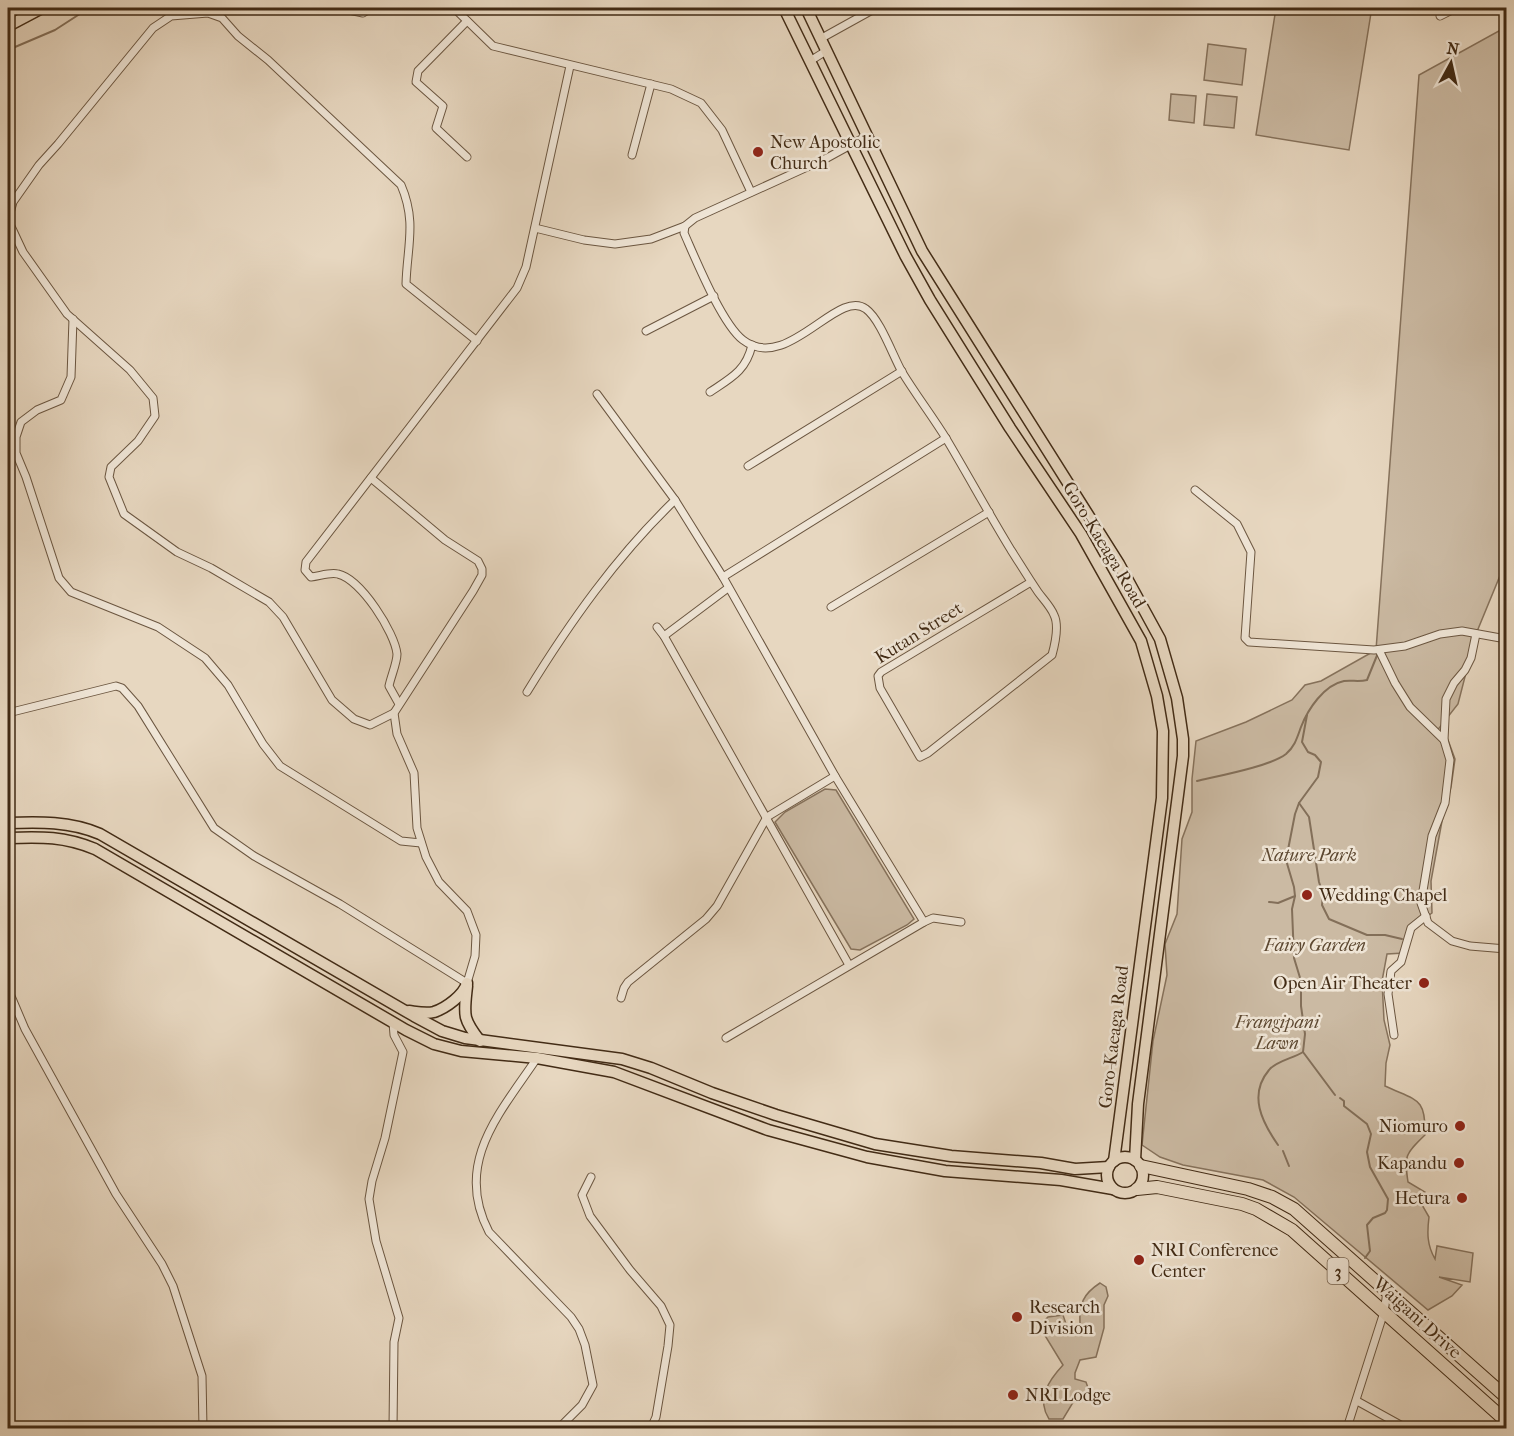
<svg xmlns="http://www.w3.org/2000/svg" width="1514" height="1436" viewBox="0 0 1514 1436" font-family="'IM FELL French Canon',serif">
<rect width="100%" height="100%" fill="#e7d7c0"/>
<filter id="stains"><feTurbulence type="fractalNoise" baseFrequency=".00333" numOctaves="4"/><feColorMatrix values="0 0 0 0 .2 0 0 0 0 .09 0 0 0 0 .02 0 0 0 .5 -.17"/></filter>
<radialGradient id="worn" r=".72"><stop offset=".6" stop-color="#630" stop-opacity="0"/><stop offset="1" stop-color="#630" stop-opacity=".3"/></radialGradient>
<g fill="#cbbaa3" stroke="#86725c" stroke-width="1.5">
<polygon points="1276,8 1336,8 1371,13 1349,150 1256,135"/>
<path d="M1506,27V561L1476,634L1458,704L1436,732L1448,740L1455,759L1451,787L1442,821L1431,881L1432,913L1409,930L1404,953L1387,954L1382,981L1384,1020L1390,1045L1386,1063L1385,1086C1417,1101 1426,1097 1425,1135C1405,1154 1404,1156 1408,1182L1425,1192L1422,1205L1429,1217C1427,1233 1427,1245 1435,1259L1437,1246L1473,1253L1470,1282L1439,1277L1462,1285L1452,1296L1428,1310L1294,1197L1263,1180L1183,1165L1160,1157L1142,1145L1153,1041L1167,975L1165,944L1177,914L1182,839L1192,812V779L1196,741L1246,722L1292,700L1305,685L1321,681L1376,650L1419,75Z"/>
<polygon points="1208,44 1246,49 1242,85 1204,80"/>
<polygon points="1171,94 1196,96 1194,123 1169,120"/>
<polygon points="1207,94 1237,97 1234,128 1204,125"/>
<polygon points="825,789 836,790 914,919 907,925 860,950 851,949 775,822 785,812"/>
<path d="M1100,1283L1106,1287L1108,1296L1104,1305V1328L1096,1357L1080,1360L1075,1373V1379L1086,1382L1088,1388L1085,1395L1075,1399L1063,1419H1049C1036,1399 1049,1380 1063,1365L1044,1334L1041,1324L1048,1317L1063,1315L1067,1327L1074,1329L1080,1324C1079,1304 1083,1294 1100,1283Z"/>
</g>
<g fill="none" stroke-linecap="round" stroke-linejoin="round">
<g stroke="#836f59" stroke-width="2">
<polyline points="8,50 55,30 89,8"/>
<path d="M1197,781C1218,776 1271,766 1286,754C1295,746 1297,738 1301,727C1308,709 1324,685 1344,681C1352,680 1359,682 1367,680L1378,653"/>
<polyline points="1299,803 1309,817 1319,882 1323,894 1322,905 1329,919 1367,935 1385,935 1402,939"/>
<polyline points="1295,896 1292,909 1294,958 1301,981 1301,1006 1305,1034 1303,1052 1335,1095"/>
<polyline points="1269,902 1278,903 1295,896 1294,887 1286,860 1295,814 1299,803 1318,777 1321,762 1315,755 1308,752 1302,742 1307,715"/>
<polyline points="1340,1098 1344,1101 1344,1106 1367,1124 1371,1134 1367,1152 1370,1167 1388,1199 1387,1210 1385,1213 1373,1218 1367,1225 1370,1251 1365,1258"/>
<path d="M1278,1145C1262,1122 1248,1095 1269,1070C1276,1061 1294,1058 1303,1052"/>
<polyline points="1283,1151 1289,1166"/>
</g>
<g stroke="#6b5640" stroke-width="9">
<g id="minor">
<polyline points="339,8 363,13 371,8"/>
<polyline points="454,8 493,46 671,89 701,103 722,130 751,192"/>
<polyline points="1440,16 1456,8"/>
<polyline points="820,39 876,8"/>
<polyline points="810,61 826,51"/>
<polyline points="632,155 651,84"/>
<polyline points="467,157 436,128 443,106 416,82 418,71 467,21"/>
<path d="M685,226L684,233C696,260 722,324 743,340C787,374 838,287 866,309C880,319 893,356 902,372C916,395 933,417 947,440C969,477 989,514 1011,550C1020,564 1029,579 1038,592C1043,599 1051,607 1054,615C1059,625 1055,644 1052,655L928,753L920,757L880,688L878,676L881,672L1031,582"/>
<polyline points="535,228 584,240 615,244 651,239 685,226 695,218 827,158 867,136"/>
<polyline points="73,319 71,377 61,400 37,410 21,422 16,437 16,453 26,477 59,578 71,592 158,627 205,658 228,685 263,744 280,766 401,841 421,843"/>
<polyline points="646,331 714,296"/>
<path d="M710,392C731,378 746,371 752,345"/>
<polyline points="597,394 675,500 723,577 835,776 924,922"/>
<polyline points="748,466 902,371"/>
<polyline points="1195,490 1237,524 1251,552 1245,638 1249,642 1374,650 1405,646 1440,634 1462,631 1506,639"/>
<polyline points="723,577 946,438"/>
<polyline points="831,607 989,512"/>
<polyline points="657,627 664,636 849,965"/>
<polyline points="664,636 728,588"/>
<polyline points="1379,650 1395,683 1410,707 1444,740 1450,760 1445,803 1432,836 1421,903 1428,923 1452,941 1470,946 1506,949"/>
<path d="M527,692C570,622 616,557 675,500"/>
<path d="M399,704L389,686C391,676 397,663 397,654C395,633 361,579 338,574C330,572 320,576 311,577L305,570L306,562L517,288L526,267L570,66"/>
<polyline points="8,713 116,686 122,688 138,706 214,828 254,856 340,904 467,983 475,956 476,935 467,911 439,882 426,857 417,828 414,773 397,734 394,713 473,591 482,575 482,569 478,561 445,540 371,478"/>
<path d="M394,713L370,725L354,719L332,700L283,617L269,602L211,568L177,552L124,514L109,477L111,467L138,441L155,416L153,398L130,370L67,314L23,252L8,220L13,202L39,165L58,144L153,28L171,16L208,13L222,18L238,36L268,60L401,185C417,222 407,247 406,284L477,341"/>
<polyline points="1444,740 1446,699 1454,683 1465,670 1471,658 1476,634"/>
<polyline points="8,989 25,1029 116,1194 162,1264 173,1286 202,1376 203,1428"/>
<polyline points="621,998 624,988 628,982 706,919 717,906 767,817 835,776"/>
<polyline points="1394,1035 1388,994 1391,971 1401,962 1411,928 1426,916"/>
<polyline points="726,1038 924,922 933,918 961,922"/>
<path d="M537,1058C500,1113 453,1163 489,1232L571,1317L579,1329L585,1345L593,1385L582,1405L559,1428"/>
<polyline points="591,1177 582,1195 590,1216 630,1270 661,1306 670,1325 668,1346 656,1417 651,1428"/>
<polyline points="1357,1401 1406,1428"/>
<polyline points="393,1428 394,1342 399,1318 376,1241 369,1199 372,1181 385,1138 403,1052 394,1035 393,1023"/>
<polyline points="1347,1428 1384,1312 1387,1292"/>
</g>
</g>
<g stroke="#422b15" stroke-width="13">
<g id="primary">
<polyline points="784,8 905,255 930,300 1010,428 1081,534 1141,641 1157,696 1163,731 1162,798 1114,1161"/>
<polyline points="806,8 922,251 1119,564 1160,639 1177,698 1183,739 1183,756 1138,1104 1135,1160"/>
<polyline points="8,11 15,8"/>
<polyline points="8,26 42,8"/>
<path d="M8,823C39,822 70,821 100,834L414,1016L442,1031L465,1038L622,1059L651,1068L712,1093L776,1115L875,1144L951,1156L1041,1163L1075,1169L1109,1167"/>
<path d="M8,838C41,837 63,836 95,849L406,1030L434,1044L461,1051L537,1058L614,1072L768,1130L867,1157L945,1171L1061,1180L1113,1189"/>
<path d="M467,986C464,1015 462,1018 480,1041"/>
<path d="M409,1011C417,1012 426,1014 434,1012C446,1008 464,995 467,983"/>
<circle cx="1125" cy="1175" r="18"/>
</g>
</g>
<g stroke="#422b15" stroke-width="14">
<g id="trunk">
<polyline points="1141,1166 1248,1189 1272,1197 1294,1209 1506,1397"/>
<polyline points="1137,1189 1157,1187 1242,1204 1256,1209 1292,1230 1506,1421"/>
</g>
</g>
<use href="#minor" stroke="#efe5d6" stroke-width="7"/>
<use href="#primary" stroke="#e7d7c0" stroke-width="10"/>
<use href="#trunk" stroke="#e7d7c0" stroke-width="12"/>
</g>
<g fill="#8f2418" stroke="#efe5d6" stroke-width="2">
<circle cx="758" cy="152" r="6"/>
<circle cx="1307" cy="895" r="6"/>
<circle cx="1424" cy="983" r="6"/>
<circle cx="1460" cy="1126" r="6"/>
<circle cx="1459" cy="1163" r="6"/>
<circle cx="1462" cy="1198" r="6"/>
<circle cx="1139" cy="1260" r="6"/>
<circle cx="1017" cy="1317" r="6"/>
<circle cx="1013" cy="1395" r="6"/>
</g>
<g text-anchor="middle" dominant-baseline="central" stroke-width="5" stroke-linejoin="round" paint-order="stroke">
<rect fill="#efe5d6" stroke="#76634f" stroke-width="1.5" x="1327.5" y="1258" width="21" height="26" rx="4.5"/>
<g font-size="16" font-weight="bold" fill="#422b15">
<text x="1338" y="1271">3</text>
</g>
<g font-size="18" fill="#422b15" stroke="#efe5d6" text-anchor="start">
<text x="770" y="142">New Apostolic<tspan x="770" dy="21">Church</tspan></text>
<text x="1319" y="895">Wedding Chapel</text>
<text x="1412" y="983" text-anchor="end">Open Air Theater</text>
<text x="1448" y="1126" text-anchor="end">Niomuro</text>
<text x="1447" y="1163" text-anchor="end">Kapandu</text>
<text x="1450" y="1198" text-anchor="end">Hetura</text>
<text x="1151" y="1250">NRI Conference<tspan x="1151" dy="21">Center</tspan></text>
<text x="1029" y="1307">Research<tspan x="1029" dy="21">Division</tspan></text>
<text x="1025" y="1395">NRI Lodge</text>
</g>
<g font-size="18" fill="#422b15" stroke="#efe5d6">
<text transform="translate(1104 545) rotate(59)">Goro-Kaeaga Road</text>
<text transform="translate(919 633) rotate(-32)">Kutan Street</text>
<text transform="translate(1114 1037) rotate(-83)">Goro-Kaeaga Road</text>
<text transform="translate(1417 1318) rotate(42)">Waigani Drive</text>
</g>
<g font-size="18" font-style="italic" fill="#5d4831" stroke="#efe5d6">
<text x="1309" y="855">Nature Park</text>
<text x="1315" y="945">Fairy Garden</text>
<text x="1277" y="1022">Frangipani<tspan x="1277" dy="21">Lawn</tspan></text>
</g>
</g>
<rect width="1514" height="1436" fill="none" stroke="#e7d7c0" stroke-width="30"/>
<rect x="9" y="9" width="1496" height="1418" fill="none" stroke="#422b15" stroke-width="3"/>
<rect x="15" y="15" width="1484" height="1406" fill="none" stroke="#422b15" stroke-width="1.5"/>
<g transform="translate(1451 63) rotate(8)" stroke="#efe5d6" stroke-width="4.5" paint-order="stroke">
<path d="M0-4.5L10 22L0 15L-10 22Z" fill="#422b15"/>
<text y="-9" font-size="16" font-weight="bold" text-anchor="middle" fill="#422b15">N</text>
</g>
<rect width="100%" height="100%" filter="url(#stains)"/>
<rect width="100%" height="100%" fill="url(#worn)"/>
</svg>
